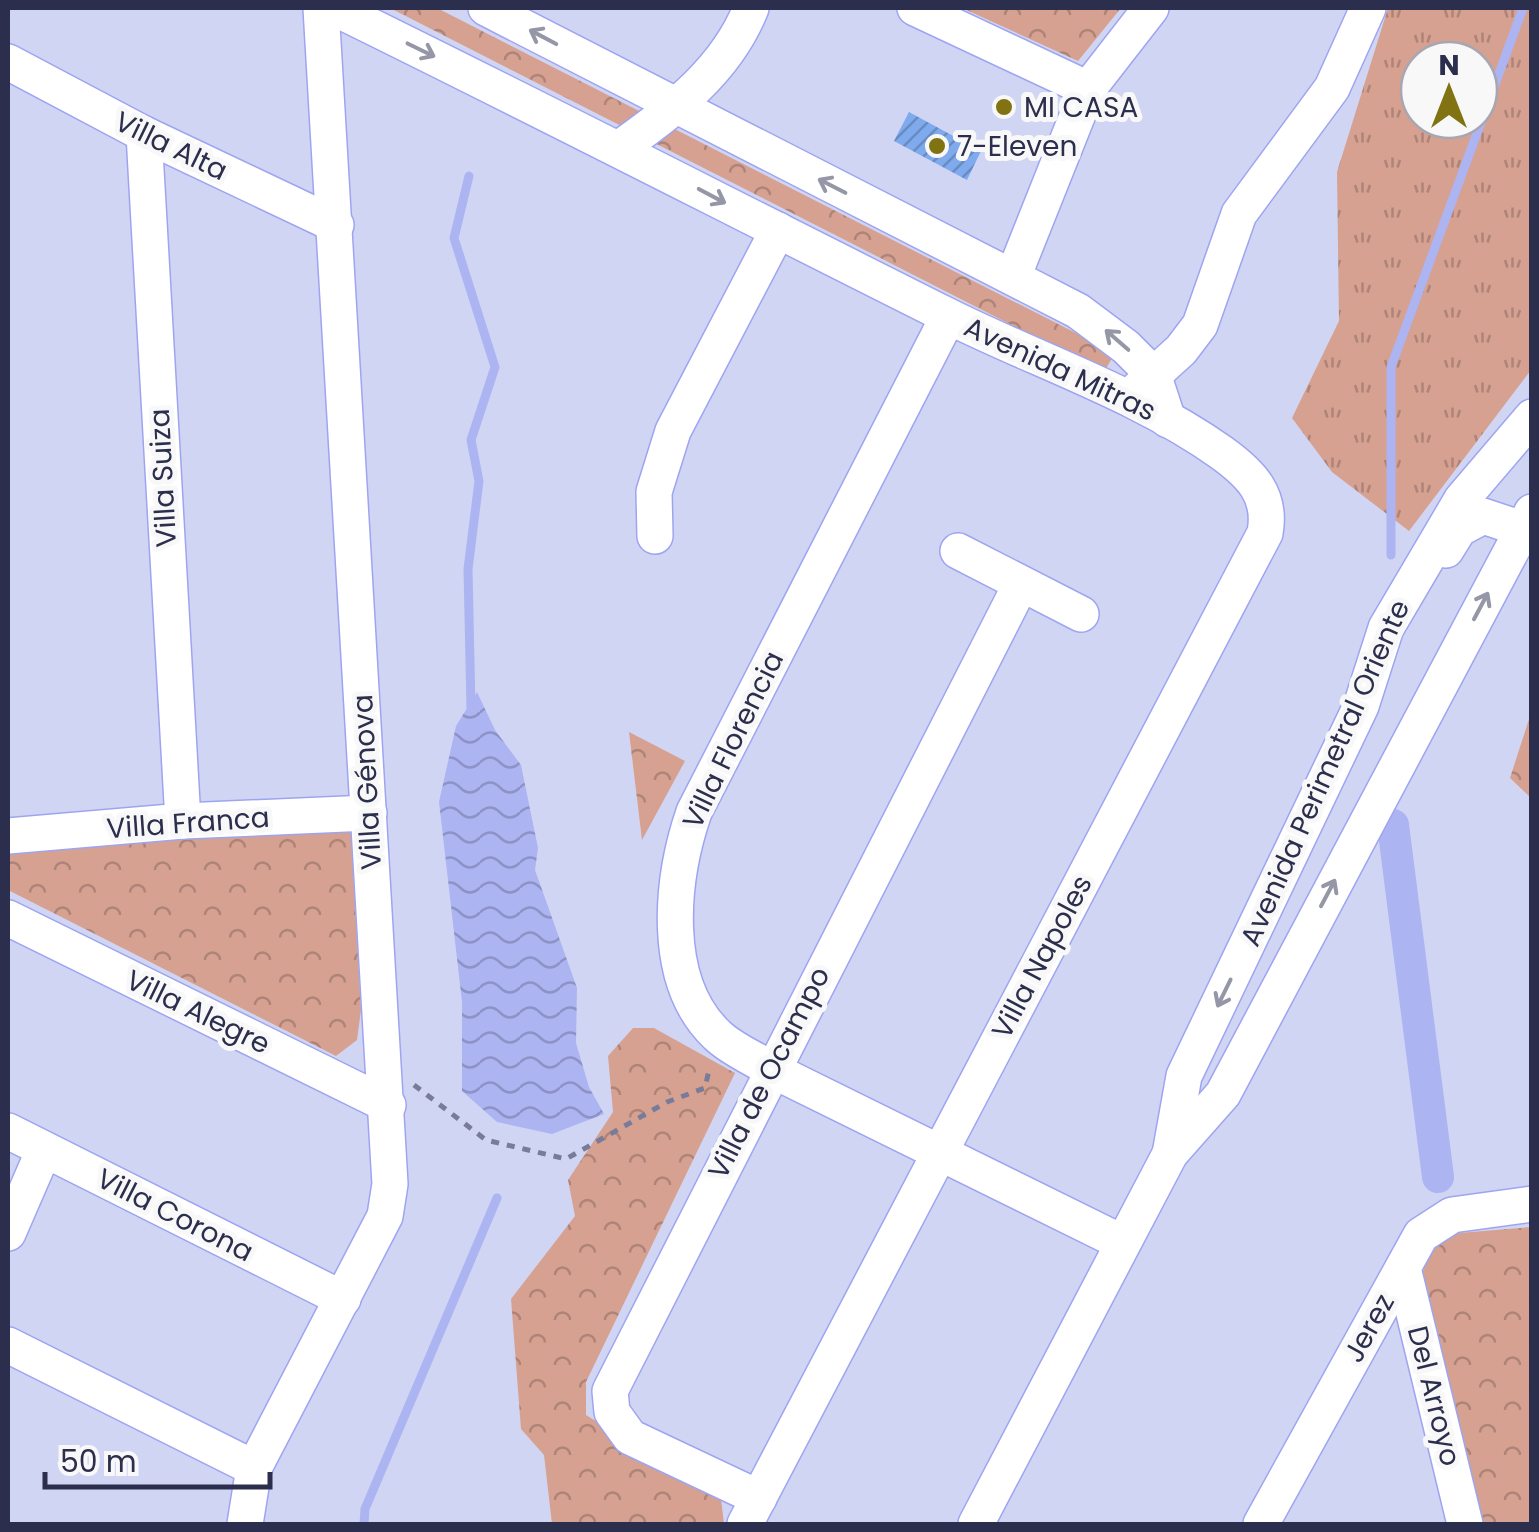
<svg xmlns="http://www.w3.org/2000/svg" width="1539" height="1532" viewBox="0 0 1539 1532" font-family="Poppins,sans-serif">
<defs>
<pattern id="grass-tufts" width="24" height="20" patternUnits="userSpaceOnUse" patternTransform="scale(2.5)"><rect width="24" height="20" fill="#d6a190"/><path d="M3 7l-1-3M5 7V3M7 7l1-3M15 17l-1-3M17 17v-4M19 17l1-3" fill="none" stroke="#ae8478"/></pattern>
<pattern id="park-crowns" width="20" height="18" patternUnits="userSpaceOnUse" patternTransform="scale(2.5)"><rect width="20" height="18" fill="#d6a190"/><path d="M2 6a3 3 0 1 1 6 0M12 15a3 3 0 1 1 6 0" fill="none" stroke="#ae8478"/></pattern>
<pattern id="water-waves" width="16" height="10" patternUnits="userSpaceOnUse" patternTransform="scale(2.5)"><rect width="16" height="10" fill="#adb4f2"/><path d="M0 5q4-4 8 0t8 0" fill="none" stroke="#8d93c6"/></pattern>
<pattern id="building-hatch" width="6" height="6" patternUnits="userSpaceOnUse" patternTransform="scale(2.5)"><rect width="6" height="6" fill="#7faaed"/><path d="M-1 1l2-2M0 6l6-6M5 7l2-2" fill="none" stroke="#688bc2"/></pattern>
</defs>
<rect width="100%" height="100%" fill="#d0d5f4"/>
<path fill="url(#grass-tufts)" fill-rule="evenodd" d="M1388,8H1532L1531,370L1409,531L1332,472L1292,418L1339,321L1337,172ZM1419,60H1479V120H1419Z"/>
<g fill="url(#park-crowns)">
<polygon points="390,8 437,8 1115,353 1104,372"/>
<polygon points="962,8 1121,8 1078,61"/>
<polygon points="1531,713 1532,798 1531,798 1510,778"/>
<polygon points="629,732 685,761 642,840"/>
<polygon points="351,827 361,1010 357,1040 336,1056 8,890 10,845"/>
<polygon points="633,1028 654,1028 735,1073 586,1382 586,1415 721,1499 724,1524 552,1524 544,1455 521,1429 511,1299 575,1216 568,1180 613,1112 608,1056"/>
<polygon points="1531,1227 1531,1524 1479,1524 1418,1286 1435,1235"/>
</g>
<polygon fill="url(#water-waves)" points="477,692 495,730 521,765 538,848 535,870 577,988 576,1043 589,1087 604,1114 552,1134 497,1122 462,1091 462,1002 439,802 456,726"/>
<g fill="none" stroke-linecap="round" stroke-linejoin="round">
<g stroke="#adb4f2" stroke-width="9">
<polyline points="469,176 454,238 495,367 471,440 479,481 468,569 471,709"/>
<polyline points="1391,555 1391,367 1523,8"/>
<polyline points="364,1524 365,1509 497,1198"/>
</g>
<polyline stroke="#adb4f2" stroke-width="32" points="1393,825 1438,1177"/>
</g>
<polygon fill="url(#building-hatch)" points="909,112 981,151 967,180 894,141"/>
<g fill="none" stroke-linecap="round" stroke-linejoin="round">
<g stroke="#9ea5f0" stroke-width="38">
<g id="minor">
<path d="M334,8C538,108 740,212 944,314C1035,360 1138,393 1222,453C1251,474 1272,495 1265,533L745,1524"/>
<polyline points="486,8 1078,311 1126,347 1153,374 1168,420"/>
<polyline points="915,8 1088,89"/>
<polyline points="8,62 144,134 336,225"/>
<polyline points="144,134 183,821"/>
<path d="M620,148C674,109 726,71 751,8"/>
<polyline points="1013,277 1088,89 1151,8"/>
<path d="M948,317L694,812C671,879 660,981 717,1035C731,1049 754,1058 770,1069L1123,1243"/>
<polyline points="1138,389 1181,350 1200,325 1239,214 1332,88 1368,8"/>
<polyline points="655,536 654,492 673,431 778,230"/>
<polyline points="1446,550 1459,529 1483,516 1522,529"/>
<polyline points="958,551 1081,614"/>
<polyline points="8,836 183,821 369,813"/>
<polyline points="8,918 388,1105"/>
<polyline points="8,1131 343,1299"/>
<polyline points="1170,1154 1184,1076 1361,706 1386,628 1462,499 1532,417"/>
<polyline points="8,1233 44,1150"/>
<polyline points="1403,1268 1465,1524"/>
<polyline points="8,1345 254,1468"/>
<polyline points="759,1498 630,1437 612,1412 610,1391 1021,584"/>
<polyline points="245,1524 254,1468 385,1216 390,1184 321,8"/>
<polyline points="976,1524 1170,1154 1223,1094 1532,512"/>
<polyline points="1261,1524 1421,1235 1452,1215 1532,1204"/>
</g>
</g>
<polyline stroke="#787c9a" stroke-width="5" stroke-dasharray="8 8" stroke-linecap="butt" points="414,1085 486,1140 566,1159 667,1102 705,1088 709,1070"/>
<use href="#minor" stroke="#fff" stroke-width="35"/>
</g>
<defs><path id="oneway-shaft" d="M-6 0H5M1.5-3L5.5 0L1.5 3" fill="none" stroke-width="1.6" stroke-linecap="round" stroke-linejoin="round" transform="scale(2.5)"/></defs>
<g stroke="#9596a6">
<use href="#oneway-shaft" transform="translate(543 37) rotate(-152)"/>
<use href="#oneway-shaft" transform="translate(421 50) rotate(26)"/>
<use href="#oneway-shaft" transform="translate(832 186) rotate(-153)"/>
<use href="#oneway-shaft" transform="translate(712 196) rotate(28)"/>
<use href="#oneway-shaft" transform="translate(1117 340) rotate(-139)"/>
<use href="#oneway-shaft" transform="translate(1481 606) rotate(-62)"/>
<use href="#oneway-shaft" transform="translate(1328 893) rotate(-62)"/>
<use href="#oneway-shaft" transform="translate(1224 993) rotate(116)"/>
</g>
<g fill="#817212" stroke="#f8f8f8" stroke-width="4">
<circle cx="1004" cy="107" r="10"/>
<circle cx="937" cy="146" r="10"/>
</g>
<g text-anchor="middle" dominant-baseline="central" stroke-width="10" stroke-linejoin="round" paint-order="stroke">
<g font-size="28" fill="#2b2e4c" stroke="#f8f8f8" text-anchor="start">
<text x="1024" y="107">MI CASA</text>
<text x="957" y="146">7-Eleven</text>
</g>
<g font-size="28" fill="#2b2e4c" stroke="#f8f8f8">
<text transform="translate(171 146) rotate(26)">Villa Alta</text>
<text transform="translate(1060 369) rotate(25)">Avenida Mitras</text>
<text transform="translate(163 478) rotate(-93)">Villa Suiza</text>
<text transform="translate(733 740) rotate(-64)">Villa Florencia</text>
<text transform="translate(1325 773) rotate(-66)">Avenida Perimetral Oriente</text>
<text transform="translate(367 782) rotate(-93)">Villa Génova</text>
<text transform="translate(188 823) rotate(-4)">Villa Franca</text>
<text transform="translate(1042 957) rotate(-62)">Villa Napoles</text>
<text transform="translate(198 1012) rotate(26)">Villa Alegre</text>
<text transform="translate(769 1073) rotate(-63)">Villa de Ocampo</text>
<text transform="translate(175 1215) rotate(27)">Villa Corona</text>
<text transform="translate(1369 1328) rotate(-61)">Jerez</text>
<text transform="translate(1434 1396) rotate(76)">Del Arroyo</text>
</g>
</g>
<rect width="1539" height="1532" fill="none" stroke="#2b2e4c" stroke-width="20"/>
<g transform="translate(1449 90)"><circle r="48" fill="#f8f8f8" stroke="#a6a7b3" stroke-width="2.5"/>
<path d="M0-8L18 38L0 25L-18 38Z" fill="#817212"/>
<text y="-15" font-size="28" font-weight="bold" text-anchor="middle" fill="#2b2e4c">N</text>
</g>
<path d="M45 1472v15h225v-15" fill="none" stroke="#2b2e4c" stroke-width="5"/>
<text x="60" y="1472" font-size="30" fill="#2b2e4c" stroke="#f8f8f8" stroke-width="8" paint-order="stroke">50 m</text>
</svg>
